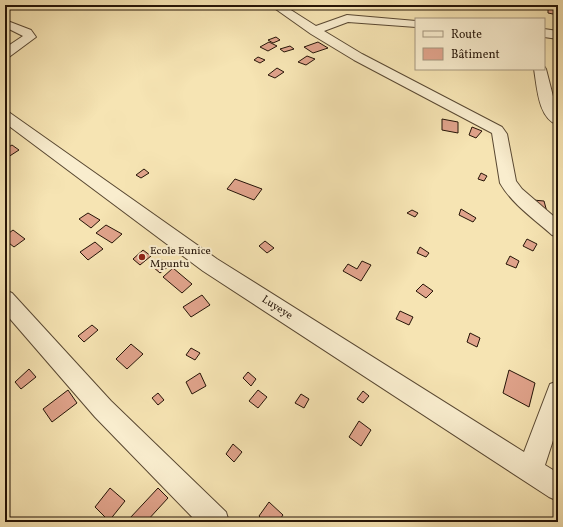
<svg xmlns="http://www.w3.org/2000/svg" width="563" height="527" viewBox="0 0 563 527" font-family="Vollkorn,serif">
<rect width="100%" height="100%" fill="#f6e4b3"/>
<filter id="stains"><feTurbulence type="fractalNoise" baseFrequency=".005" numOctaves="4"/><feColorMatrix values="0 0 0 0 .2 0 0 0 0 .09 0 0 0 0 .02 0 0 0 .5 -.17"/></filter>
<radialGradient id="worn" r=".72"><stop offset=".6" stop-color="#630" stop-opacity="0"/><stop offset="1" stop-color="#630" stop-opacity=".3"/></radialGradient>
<g fill="#e0a38b" stroke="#251407">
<polygon points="548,6 557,7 558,15 548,13"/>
<polygon points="276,37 280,40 273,43 268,40"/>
<polygon points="269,42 277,46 268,51 260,47"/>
<polygon points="318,42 328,48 313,53 304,47"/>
<polygon points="290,46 294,49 284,52 280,49"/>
<polygon points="307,56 315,59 306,65 298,62"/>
<polygon points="258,57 265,60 260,63 254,60"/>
<polygon points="277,68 284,72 275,78 268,75"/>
<polygon points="442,119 458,122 458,133 442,130"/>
<polygon points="472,127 482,131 476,138 469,135"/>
<polygon points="12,145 19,150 5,159 5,149"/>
<polygon points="144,169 149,173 141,178 136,175"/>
<polygon points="481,173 487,176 484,181 478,179"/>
<polygon points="235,179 262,189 254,200 227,189"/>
<polygon points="533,200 544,201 547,212"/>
<polygon points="461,209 476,218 473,222 459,215"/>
<polygon points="412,210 418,213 415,217 407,213"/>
<polygon points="88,213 100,220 91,228 79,219"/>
<polygon points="106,225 122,234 112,243 96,233"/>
<polygon points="13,230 25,239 14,247 5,240 5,236"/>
<polygon points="527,239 537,244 533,251 523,246"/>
<polygon points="265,241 274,248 267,253 259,246"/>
<polygon points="95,242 103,249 88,260 80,252"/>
<polygon points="420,247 429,253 426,257 417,253"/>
<polygon points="143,250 151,256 140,265 133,259"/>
<polygon points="510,256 519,261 516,268 506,264"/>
<polygon points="162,260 169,266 160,273 153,267"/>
<polygon points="362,261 371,265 361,281 343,271 348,264 357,269"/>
<polygon points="173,268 192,284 182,293 163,277"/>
<polygon points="423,284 433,291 426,298 416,291"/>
<polygon points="202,295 210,305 191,317 183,307"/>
<polygon points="400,311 413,317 409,325 396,319"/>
<polygon points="92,325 98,330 84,342 78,336"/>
<polygon points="470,333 480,338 477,347 467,342"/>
<polygon points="131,344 143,354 127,369 116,359"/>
<polygon points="191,348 200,353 195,360 186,355"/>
<polygon points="29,369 36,377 21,389 15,382"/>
<polygon points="509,370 535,383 529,407 503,393"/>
<polygon points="248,372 256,379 251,386 243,378"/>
<polygon points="200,373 206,386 192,394 186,382"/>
<polygon points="68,390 77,403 52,422 43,409"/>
<polygon points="258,390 267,397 258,408 249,401"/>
<polygon points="363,391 369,396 363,403 357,399"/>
<polygon points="158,393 164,400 158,405 152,398"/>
<polygon points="301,394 309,399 304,408 295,403"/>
<polygon points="359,421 371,430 361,446 349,437"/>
<polygon points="233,444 242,452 234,462 226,454"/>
<polygon points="110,488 125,501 109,521 95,507"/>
<polygon points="158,488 168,498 146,522 133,522 130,518"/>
<polygon points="269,502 283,515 278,522 265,522 259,516"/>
</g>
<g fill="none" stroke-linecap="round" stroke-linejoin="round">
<g stroke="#594832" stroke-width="2">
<g id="minor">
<path d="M270,5H283L316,26L347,15L416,21V27L348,22L324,31L362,54L502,127L507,134L516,181L522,189L558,220V237L552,235C534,219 512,204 500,183L492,133L354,60L311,34Z"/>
<polygon points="5,20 31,30 36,37 9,57 5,58 5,48 23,36 5,27"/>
<polygon points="544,29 558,31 558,39 544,37"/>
<path d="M544,66L546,69L556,108L558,111V125C538,119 537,86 534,69H544Z"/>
<polygon points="5,111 10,113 217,259 524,452 550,384 558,381 558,425 545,465 558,473 558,501 549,497 203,271 5,123"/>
<polygon points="5,290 12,293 111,401 226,512 229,522 197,522 95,417 5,313"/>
</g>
</g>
<use href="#minor" fill="#f9edce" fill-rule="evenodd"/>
</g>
<circle fill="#8f2418" stroke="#f9edce" stroke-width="1.5" cx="142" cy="257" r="4"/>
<g text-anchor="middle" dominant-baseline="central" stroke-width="4" stroke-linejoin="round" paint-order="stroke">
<g font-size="11" fill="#251407" stroke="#f9edce" text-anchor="start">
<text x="150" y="251">Ecole Eunice<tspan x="150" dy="13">Mpuntu</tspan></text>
</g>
<g font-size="11" fill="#251407" stroke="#f9edce">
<text transform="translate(277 308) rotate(33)">Luyeye</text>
</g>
</g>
<rect width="563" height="527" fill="none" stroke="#f6e4b3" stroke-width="20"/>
<rect x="6" y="6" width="551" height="515" fill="none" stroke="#251407" stroke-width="2"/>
<rect x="10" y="10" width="543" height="507" fill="none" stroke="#251407"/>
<rect x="415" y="18" width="130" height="52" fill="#f9edce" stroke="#a4967e"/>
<rect x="423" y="31" width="20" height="6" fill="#f9edce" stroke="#a4967e"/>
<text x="451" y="38" font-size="12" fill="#251407">Route</text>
<rect x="423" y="48" width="20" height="12" fill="#e0a38b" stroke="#a4967e"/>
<text x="451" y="58" font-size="12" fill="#251407">Bâtiment</text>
<rect width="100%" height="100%" filter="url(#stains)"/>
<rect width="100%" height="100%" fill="url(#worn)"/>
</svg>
